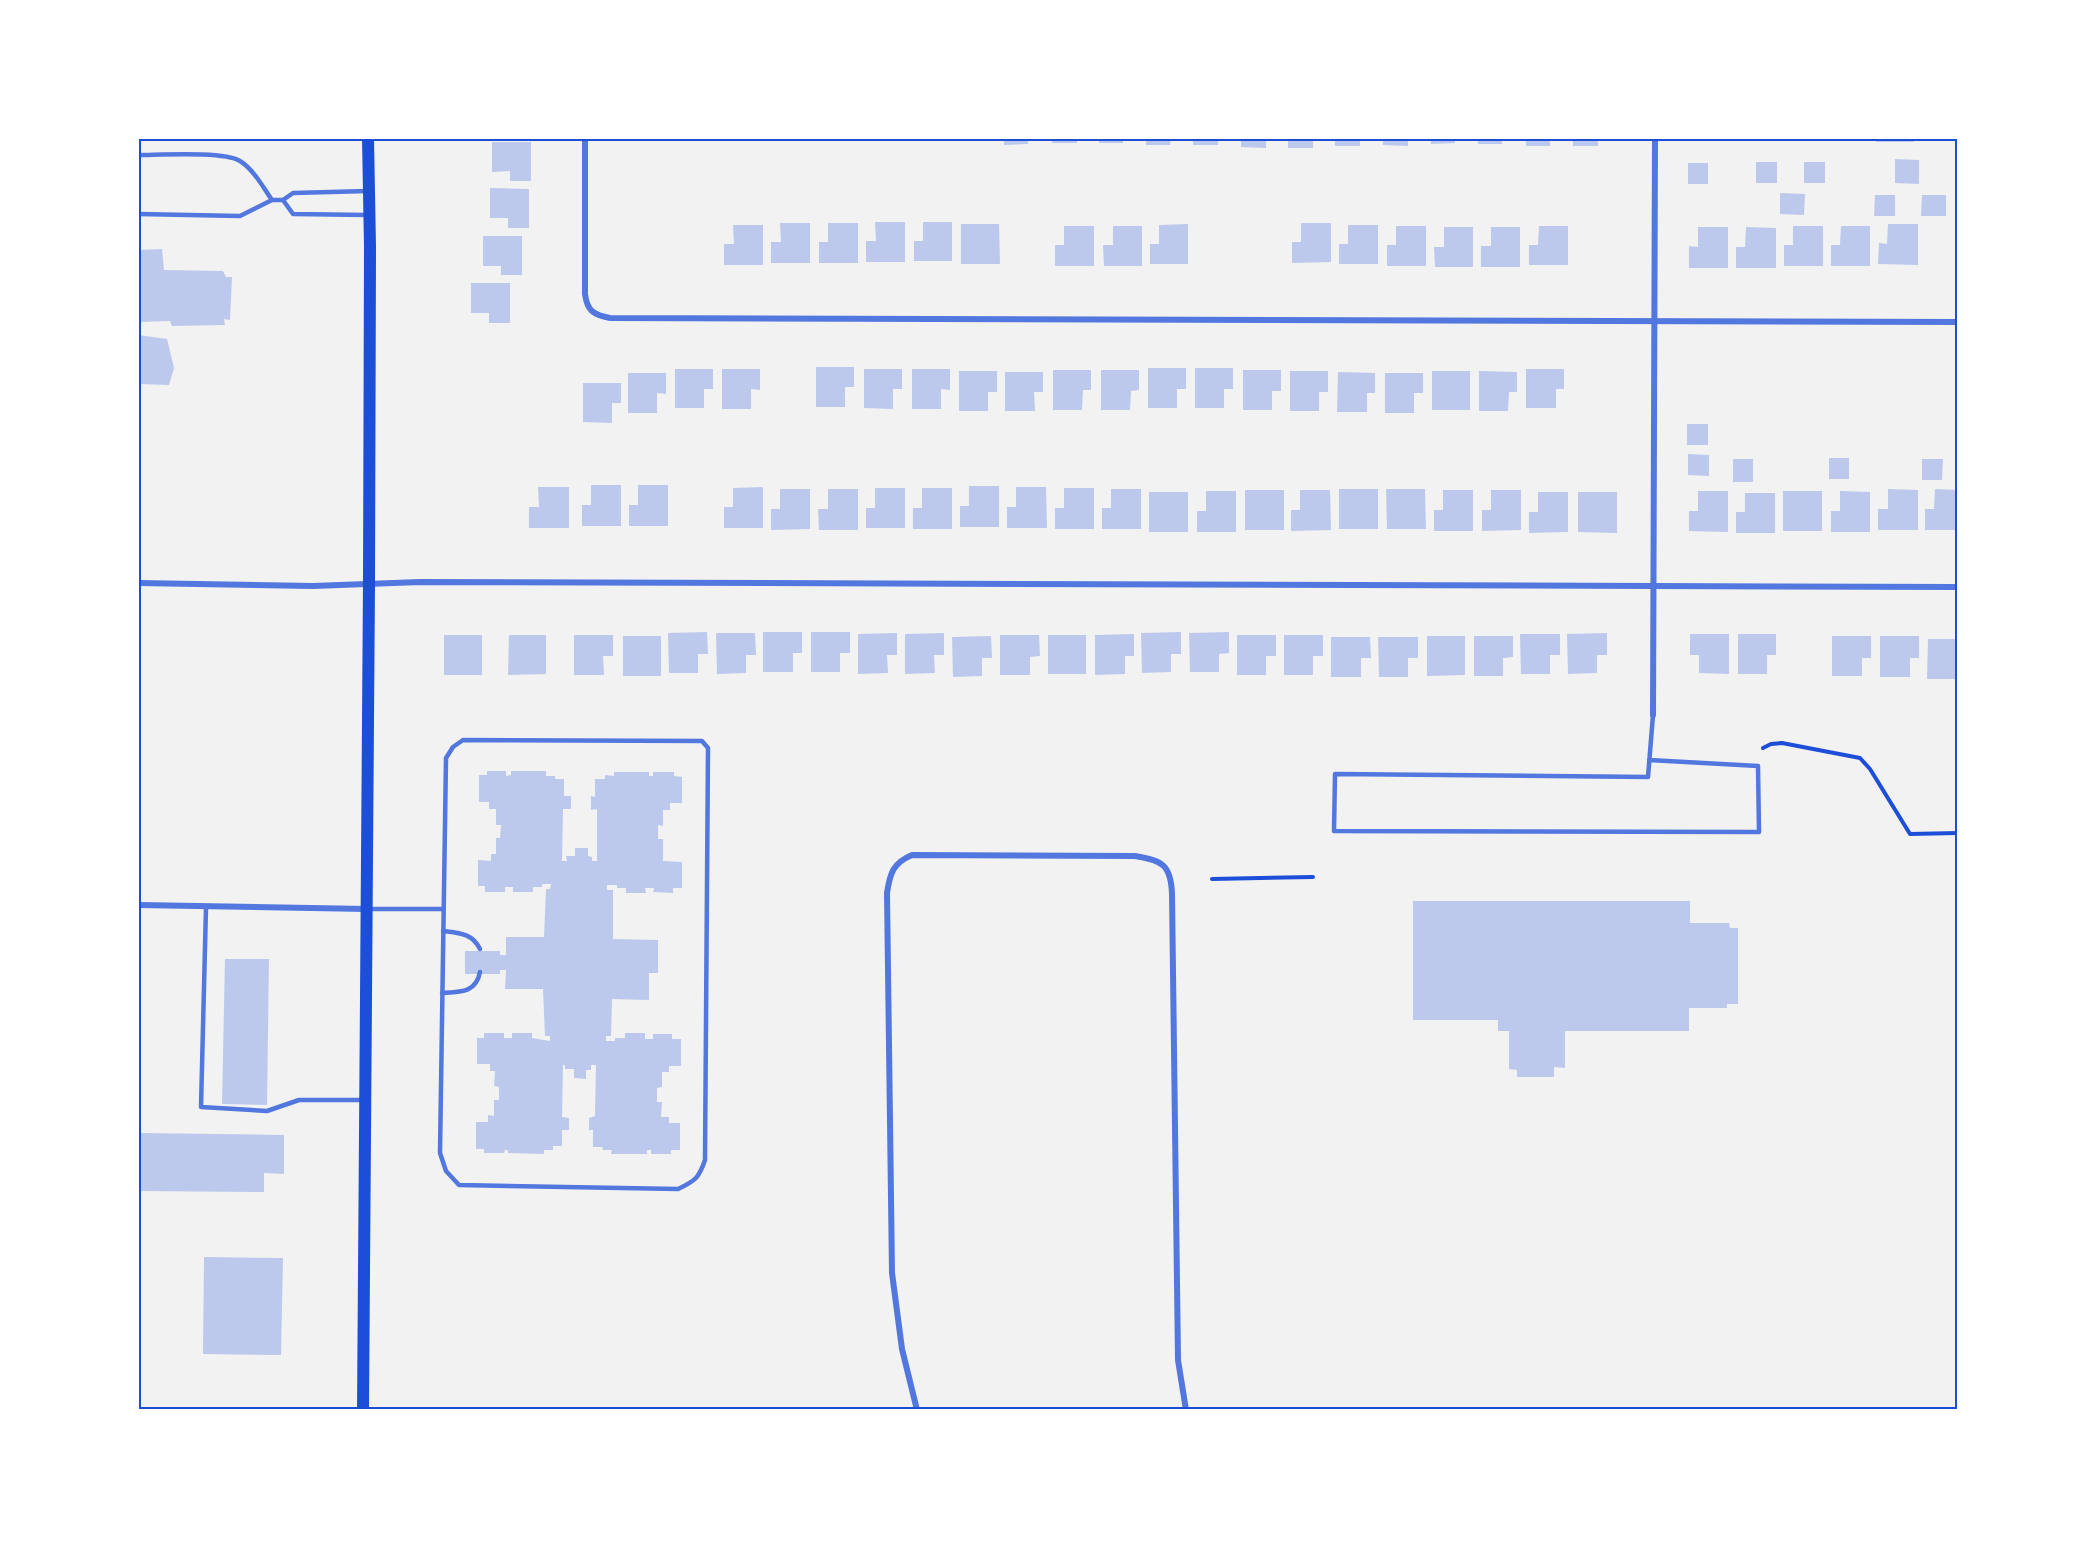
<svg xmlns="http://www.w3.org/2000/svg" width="2096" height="1548" viewBox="0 0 2096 1548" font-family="Quicksand,sans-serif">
<rect width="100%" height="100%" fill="#f2f2f2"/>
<g fill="#bdc9ec">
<polygon points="1004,138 1028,138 1028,144 1004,145"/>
<rect x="1052" y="138" width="25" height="5"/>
<rect x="1099" y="138" width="24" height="5"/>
<polygon points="1146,138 1171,138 1170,145 1146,145"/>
<rect x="1193" y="138" width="25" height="7"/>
<polygon points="1241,138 1266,138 1266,148 1241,147"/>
<rect x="1288" y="138" width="25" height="10"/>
<rect x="1335" y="138" width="25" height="8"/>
<polygon points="1383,138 1408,138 1408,146 1383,145"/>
<polygon points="1431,138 1455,138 1455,143 1431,144"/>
<rect x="1478" y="138" width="24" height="6"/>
<rect x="1526" y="138" width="24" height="8"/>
<rect x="1573" y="138" width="25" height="8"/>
<rect x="1687" y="138" width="39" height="3"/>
<rect x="1829" y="138" width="38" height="2"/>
<rect x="1876" y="138" width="38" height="4"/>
<rect x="1923" y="138" width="35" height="3"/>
<polygon points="492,142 531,142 531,181 510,181 510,171 492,172"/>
<polygon points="1895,159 1919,160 1919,184 1895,183"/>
<rect x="1756" y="162" width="21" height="21"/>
<rect x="1804" y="162" width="21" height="21"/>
<rect x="1688" y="163" width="20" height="21"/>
<polygon points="490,188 529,189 529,228 508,228 508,218 490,218"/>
<polygon points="1780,193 1805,194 1804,215 1780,214"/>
<polygon points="1875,195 1895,195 1895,216 1874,216"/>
<polygon points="1922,195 1946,195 1946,216 1921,216"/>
<polygon points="875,222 905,222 905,262 866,262 866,241 876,241"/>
<polygon points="923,222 952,222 952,261 914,261 914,241 923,241"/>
<polygon points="780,223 810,223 810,263 771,263 771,242 781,242"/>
<polygon points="828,223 858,223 858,263 819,263 819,242 828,242"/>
<polygon points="1301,223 1331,223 1331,262 1292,263 1292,242 1301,242"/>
<polygon points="961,224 999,224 1000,264 961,264"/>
<polygon points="1188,224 1188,264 1150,264 1150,244 1159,244 1159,225"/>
<polygon points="1888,224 1918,224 1918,265 1878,264 1879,243 1887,244"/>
<polygon points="733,225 763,225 763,265 724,265 724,244 734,244"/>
<polygon points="1348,225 1378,225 1378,264 1339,264 1339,244 1348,244"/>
<polygon points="1064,226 1094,226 1094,266 1055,266 1055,245 1064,245"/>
<polygon points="1113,226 1142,226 1142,266 1104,266 1103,245 1113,245"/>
<polygon points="1396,226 1426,226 1426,266 1387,266 1387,245 1396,245"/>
<polygon points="1539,226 1568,226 1568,265 1529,265 1529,245 1538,245"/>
<polygon points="1793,226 1823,226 1823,266 1784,266 1784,245 1793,245"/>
<polygon points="1841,226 1870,226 1870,266 1831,266 1831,245 1840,245"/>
<polygon points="1444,227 1473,227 1473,267 1435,267 1434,247 1444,247"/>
<polygon points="1491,227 1520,227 1520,267 1481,267 1481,246 1491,246"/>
<polygon points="1698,227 1728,227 1728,268 1689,268 1689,246 1698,247"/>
<polygon points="1746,227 1776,228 1776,268 1736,268 1736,247 1745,247"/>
<polygon points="483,236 522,236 522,275 501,275 501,266 483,266"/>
<polygon points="162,249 164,270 223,271 226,277 232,277 230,320 224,319 225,325 172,326 170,321 138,322 138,250"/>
<polygon points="471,283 510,283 510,323 489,323 489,313 471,313"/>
<polygon points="138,335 167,339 174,368 169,385 138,384"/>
<polygon points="816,367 854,367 854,387 845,387 845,407 816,407"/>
<polygon points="1148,368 1186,368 1186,389 1177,389 1177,408 1148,408"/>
<polygon points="1195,368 1233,368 1233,389 1224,389 1224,408 1195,408"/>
<polygon points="675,369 713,369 713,389 704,389 704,408 675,408"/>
<polygon points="722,369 760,369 760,390 751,389 751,409 722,409"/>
<polygon points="864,369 902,369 902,389 893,389 893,409 864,408"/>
<polygon points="912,369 950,369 950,390 941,389 941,409 912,409"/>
<polygon points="1526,369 1564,369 1564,389 1556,389 1556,408 1526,408"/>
<polygon points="1053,370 1091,370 1091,390 1083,390 1082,410 1053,410"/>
<polygon points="1101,370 1139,370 1139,390 1131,391 1130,410 1101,410"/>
<polygon points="1243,370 1281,370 1281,391 1272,391 1272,410 1243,410"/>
<polygon points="959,371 997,371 997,392 988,392 988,411 959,411"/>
<polygon points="1290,371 1328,371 1328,392 1319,392 1319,411 1290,411"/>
<rect x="1432" y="371" width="38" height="39"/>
<polygon points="1479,371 1517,372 1517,392 1509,392 1508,411 1479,411"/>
<polygon points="1005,372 1043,372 1043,392 1034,392 1035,411 1005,411"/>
<polygon points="1338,372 1375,373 1375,393 1367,393 1367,412 1337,412"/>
<polygon points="628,373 666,373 666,394 657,393 657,413 628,413"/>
<polygon points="1385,373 1423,373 1423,393 1414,393 1414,413 1385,413"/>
<polygon points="583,383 621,383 621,403 612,403 612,423 583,422"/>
<rect x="1687" y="424" width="21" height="21"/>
<polygon points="1688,454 1709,455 1709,476 1688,475"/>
<rect x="1829" y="458" width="20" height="21"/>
<rect x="1733" y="459" width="20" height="23"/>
<polygon points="1922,459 1943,459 1942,480 1922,480"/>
<polygon points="591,485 621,485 621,526 582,526 582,505 591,505"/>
<polygon points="638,485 668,485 668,526 629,526 629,505 638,505"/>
<polygon points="969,486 999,486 999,527 960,527 960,506 969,506"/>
<polygon points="538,487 569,487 569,528 529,528 529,507 539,507"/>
<polygon points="763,487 763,528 724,528 724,507 733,507 733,488"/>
<polygon points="1016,487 1046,487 1047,528 1007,528 1007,507 1016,507"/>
<polygon points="875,488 905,488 905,528 866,528 866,508 875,508"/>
<polygon points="922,488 952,488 952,529 913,529 913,508 922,508"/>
<polygon points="1064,488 1094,488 1094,529 1055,529 1055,508 1064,508"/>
<polygon points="780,489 810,489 810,529 771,530 771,509 780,509"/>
<polygon points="828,489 858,489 858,530 819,530 818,509 828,509"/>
<polygon points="1111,489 1141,489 1141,529 1102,529 1102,508 1111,508"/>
<rect x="1339" y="489" width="39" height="40"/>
<polygon points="1386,489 1425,489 1426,529 1387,529"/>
<polygon points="1888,489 1918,490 1918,530 1878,530 1878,509 1888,509"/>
<polygon points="1935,489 1958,490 1958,530 1925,530 1925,509 1934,509"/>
<rect x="1245" y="490" width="39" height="40"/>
<polygon points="1300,490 1330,490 1331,530 1291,531 1291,510 1300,510"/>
<polygon points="1443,490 1473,490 1473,531 1434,531 1434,510 1443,510"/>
<polygon points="1491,490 1521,490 1521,530 1482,531 1482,510 1491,510"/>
<polygon points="1206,491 1236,491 1236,532 1197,532 1197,511 1206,511"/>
<polygon points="1698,491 1728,491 1728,532 1689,531 1689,511 1698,511"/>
<rect x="1783" y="491" width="39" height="40"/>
<polygon points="1840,491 1870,492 1870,532 1831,532 1831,511 1840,511"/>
<rect x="1149" y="492" width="39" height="40"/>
<polygon points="1538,492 1568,492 1568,532 1529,533 1529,512 1538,512"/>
<polygon points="1578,492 1617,492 1617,533 1578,532"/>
<polygon points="1745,493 1775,493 1775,533 1736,533 1736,512 1745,512"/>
<polygon points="707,632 708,654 698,654 698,673 669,673 668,633"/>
<polygon points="763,632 802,632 802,653 793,653 793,672 763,672"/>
<polygon points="811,632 850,632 850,653 840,653 840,672 811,672"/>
<polygon points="1181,632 1181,654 1171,654 1171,672 1142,673 1141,633"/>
<polygon points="1229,632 1229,653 1219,654 1219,672 1190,672 1189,633"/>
<polygon points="716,633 755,633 756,655 746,655 746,673 717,674"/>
<polygon points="897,633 897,655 887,655 888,673 858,674 858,634"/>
<polygon points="944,633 944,655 934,655 935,673 905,674 905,634"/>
<polygon points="1607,633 1607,655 1597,655 1597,673 1568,674 1567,634"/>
<polygon points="1134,634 1134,656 1125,656 1125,674 1095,675 1095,635"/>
<polygon points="1520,634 1560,634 1560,655 1550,655 1550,674 1521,674"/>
<polygon points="1690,634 1729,634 1729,674 1699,673 1699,655 1690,655"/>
<polygon points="1738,634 1776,634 1776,655 1767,655 1767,674 1738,674"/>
<rect x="444" y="635" width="38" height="40"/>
<polygon points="509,635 546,635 546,674 508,675"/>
<polygon points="574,635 613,635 613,656 603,656 604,675 574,675"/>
<polygon points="1000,635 1039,635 1040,656 1030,657 1030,675 1000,675"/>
<rect x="1048" y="635" width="38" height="39"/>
<polygon points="1237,635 1276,635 1276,656 1266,656 1266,675 1237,675"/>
<polygon points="1284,635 1323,635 1323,656 1313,656 1313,675 1284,675"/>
<rect x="623" y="636" width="38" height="40"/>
<polygon points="991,636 992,658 982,658 982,676 953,677 952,637"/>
<polygon points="1427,636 1465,636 1465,675 1427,676"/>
<polygon points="1474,636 1513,636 1513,657 1503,658 1503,676 1474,676"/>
<polygon points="1832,636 1871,636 1871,658 1862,658 1862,676 1832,676"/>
<polygon points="1880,636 1919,636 1919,658 1910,658 1910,677 1880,677"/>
<polygon points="1331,637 1370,637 1371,658 1361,658 1361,677 1331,677"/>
<polygon points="1378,637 1418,637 1418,658 1408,658 1408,677 1379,677"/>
<polygon points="1928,639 1958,639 1956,679 1927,679"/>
<polygon points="487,771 506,771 506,776 511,775 511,771 546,771 546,776 555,776 555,779 564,779 564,796 571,796 571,809 563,809 562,861 567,861 566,856 575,856 575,848 588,848 588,856 592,857 592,861 597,861 597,809 591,810 591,796 595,797 595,779 605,779 605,775 614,776 614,772 649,772 649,776 653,776 653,772 674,772 674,776 682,777 682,803 670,803 670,810 663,810 663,826 658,825 658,839 663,839 663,861 682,862 682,888 673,888 673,893 653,892 654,888 645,888 646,893 626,893 626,888 617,888 617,885 607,885 607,890 613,890 613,939 658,940 658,973 649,973 649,1000 612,999 611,1036 606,1036 606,1041 615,1041 615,1038 625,1038 625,1033 645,1033 645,1039 653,1039 653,1034 672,1034 672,1039 681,1039 681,1066 669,1066 669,1072 662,1072 662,1087 657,1088 657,1102 662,1102 661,1117 669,1117 669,1123 680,1123 680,1150 671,1150 671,1154 651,1154 651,1150 647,1150 647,1154 611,1154 612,1150 603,1150 602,1147 593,1147 593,1130 589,1130 589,1118 595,1116 596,1065 591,1065 591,1070 586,1070 586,1079 574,1078 574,1069 565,1069 565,1065 563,1065 562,1117 569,1118 569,1130 562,1130 562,1146 553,1146 553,1150 544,1150 544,1154 508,1153 508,1150 505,1150 504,1153 484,1153 484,1149 476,1149 476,1122 488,1122 488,1115 494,1116 494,1100 499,1100 499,1087 494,1086 495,1071 490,1071 490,1064 477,1064 477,1038 484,1038 484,1033 504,1033 504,1038 512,1038 512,1033 532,1033 532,1038 550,1041 550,1036 545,1036 543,989 505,989 506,970 500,970 500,974 465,974 465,951 500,951 500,955 506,955 506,937 544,937 546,889 550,889 551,884 542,884 542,887 533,887 533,892 513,892 513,887 505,887 505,892 485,892 485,886 478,886 478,860 491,861 491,854 496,854 496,838 500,838 501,825 496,825 496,809 489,809 489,802 479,802 479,775 487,775"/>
<polygon points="1413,901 1690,901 1690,923 1729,923 1730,928 1738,928 1738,1004 1727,1004 1727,1008 1689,1008 1689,1031 1565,1031 1565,1068 1554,1067 1554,1077 1517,1077 1517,1070 1509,1069 1509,1031 1498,1031 1498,1020 1413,1020"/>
<polygon points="225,959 269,959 267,1105 222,1104"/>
<polygon points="138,1133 284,1135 284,1174 264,1173 264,1192 138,1191"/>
<polygon points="204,1257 283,1258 281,1355 203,1354"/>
</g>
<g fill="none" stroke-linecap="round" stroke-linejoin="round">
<g stroke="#1d4ed8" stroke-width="4">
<polyline points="1763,748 1771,744 1782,743 1860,758 1870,769 1910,834 1958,833"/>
<polyline points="1212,879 1313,877"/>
</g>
<g stroke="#5277de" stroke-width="4.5">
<path d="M138,155C159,155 224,151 240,161C254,170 263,187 272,200"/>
<polyline points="283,200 293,214 367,215"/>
<polyline points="138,214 240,216 272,200 283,200 293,193 368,191"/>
<path d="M463,740L702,741L708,748L705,1160C699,1178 695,1181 678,1189L459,1185L446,1171L440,1153L446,758L453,747Z"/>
<polyline points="1649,760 1758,766 1759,832 1334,831 1335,774 1648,777 1653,715"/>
<polyline points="206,907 201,1107 267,1111 299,1100 365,1100"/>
<polyline points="368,909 443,909"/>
<path d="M443,931C459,933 472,933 480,949"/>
<path d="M442,993C460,992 476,993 480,972"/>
</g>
<g stroke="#5277de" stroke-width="6">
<path d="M585,138V294C587,311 594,315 610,318L1958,322"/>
<polyline points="138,583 313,586 420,582 1958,587"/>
<polyline points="1653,715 1655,138"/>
<polyline points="138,905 367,909"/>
<path d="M917,1410L902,1349L892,1273L887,893C890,873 893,863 912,855L1135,856C1162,860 1171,865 1172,894L1178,1360L1186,1410"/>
</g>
<polyline stroke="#1d4ed8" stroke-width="12" points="363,1410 369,583 370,247 368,138"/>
</g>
<rect width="2096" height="1548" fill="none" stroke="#ffffff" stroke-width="279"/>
<rect x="140" y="140" width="1816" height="1268" fill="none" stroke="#1d4ed8" stroke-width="2"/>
</svg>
